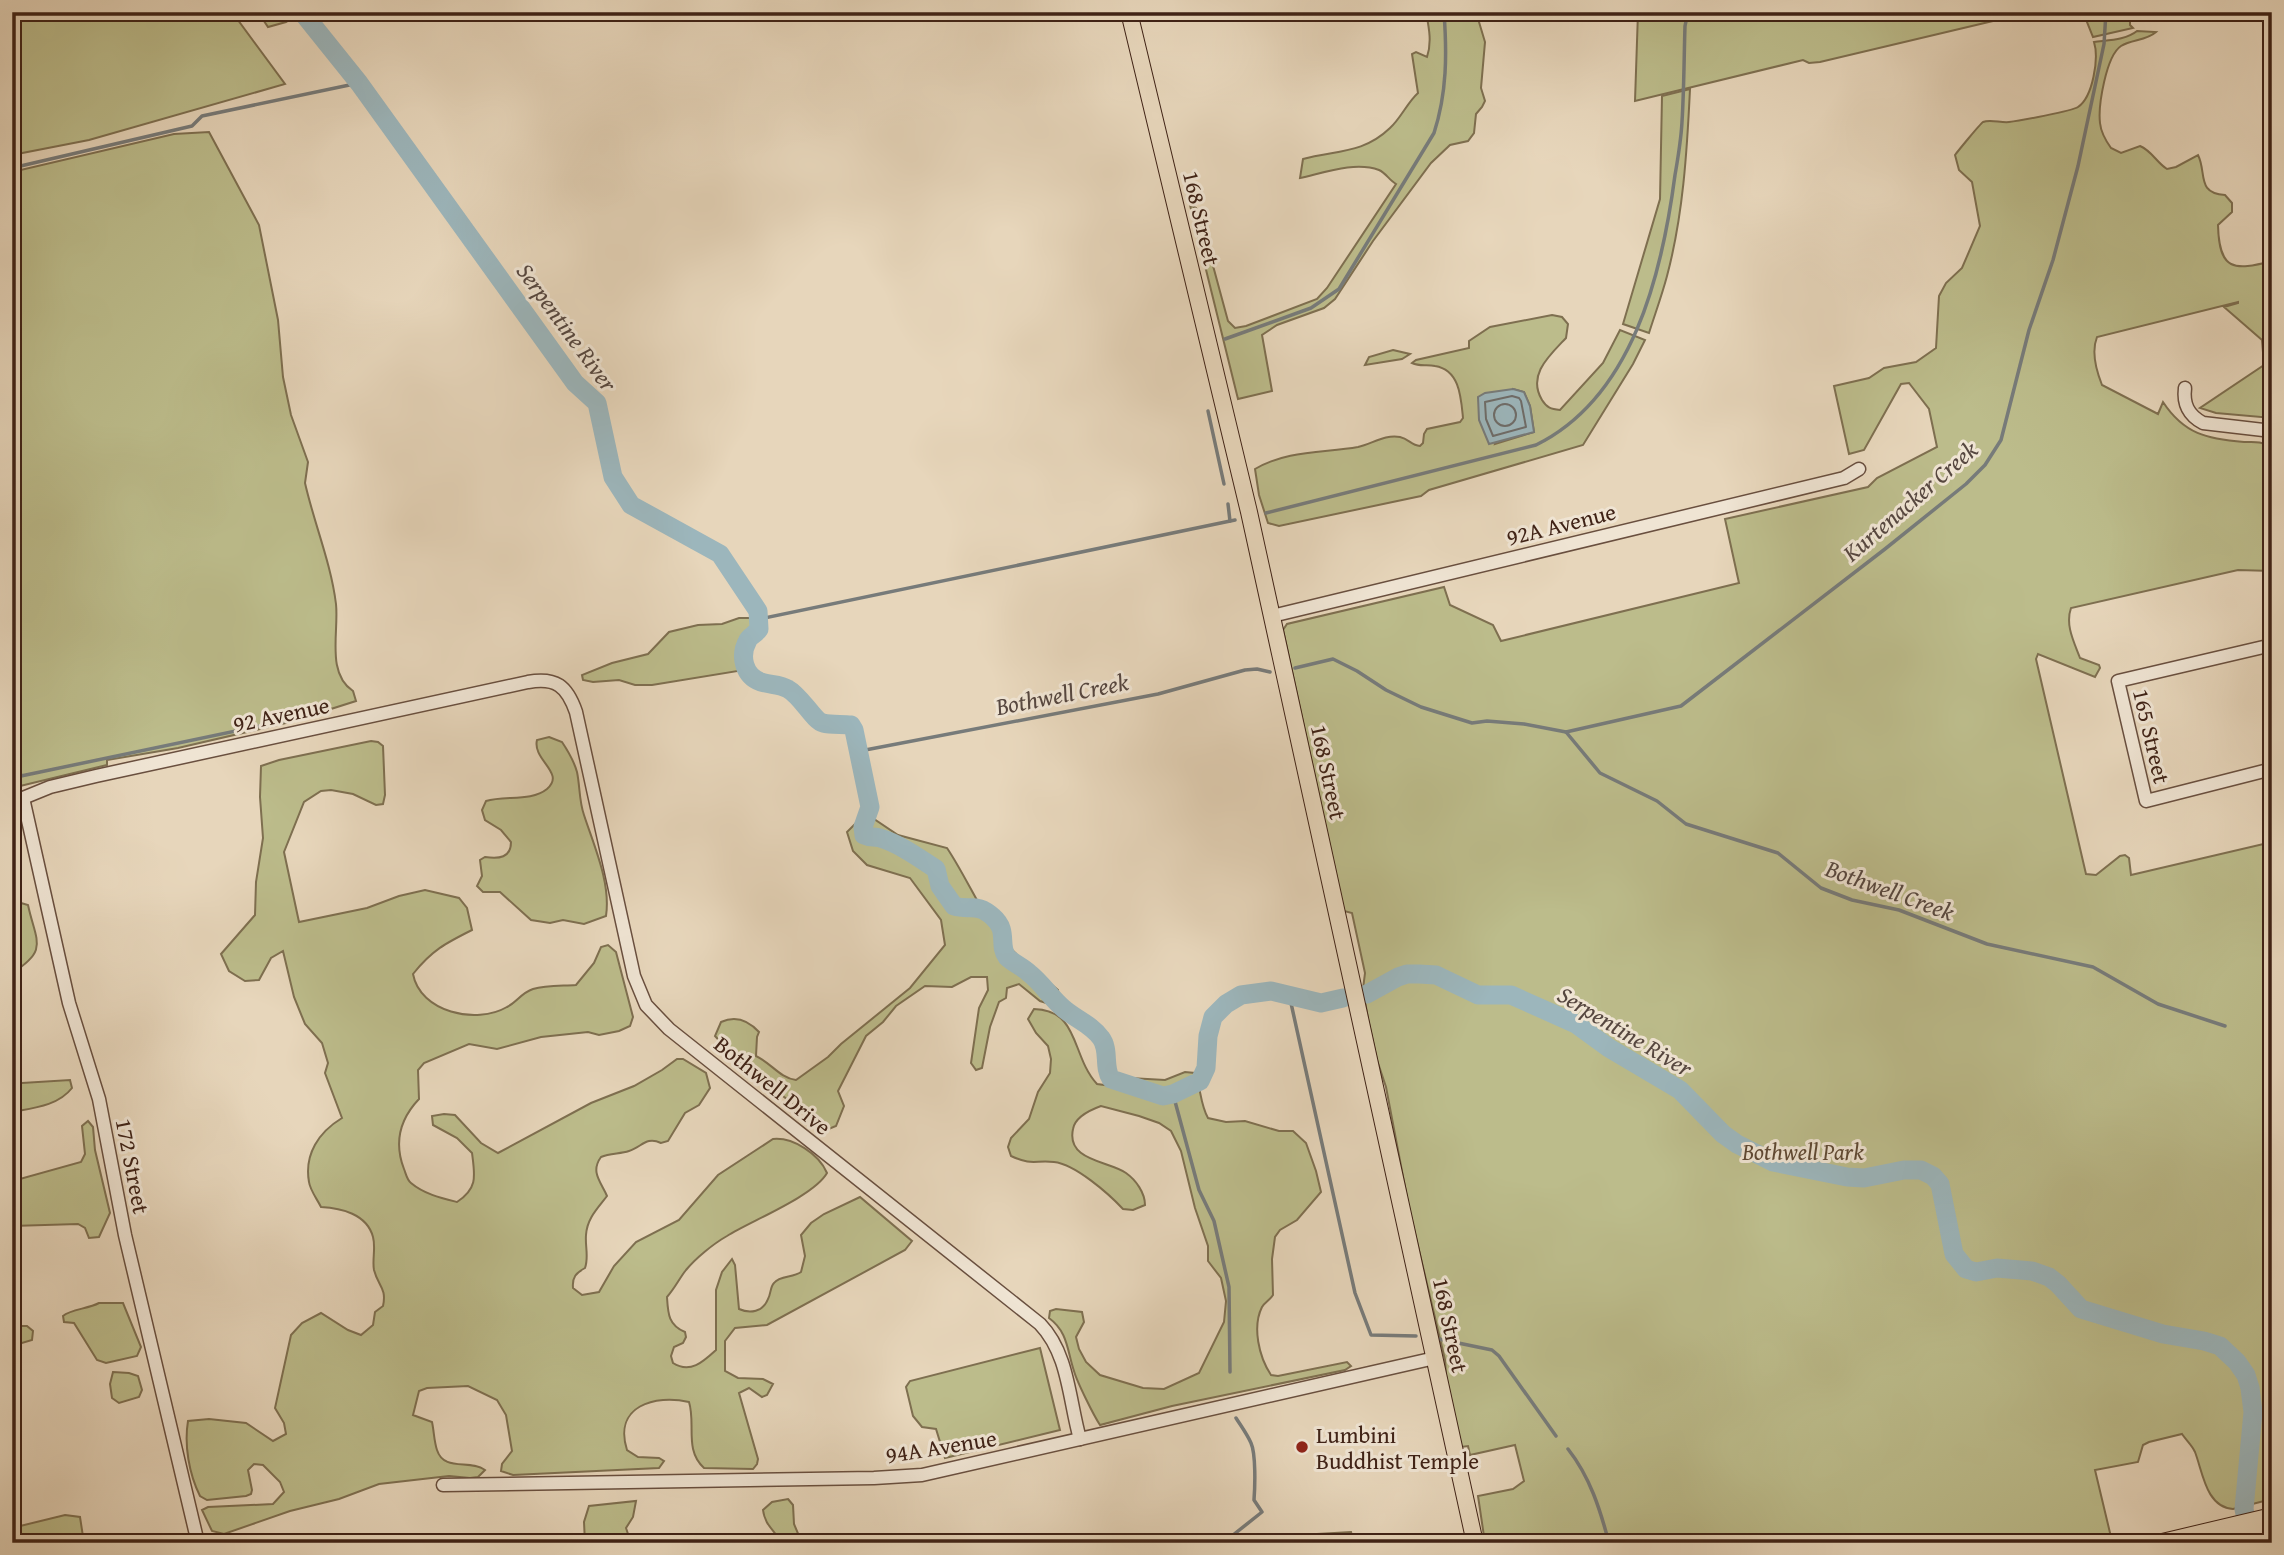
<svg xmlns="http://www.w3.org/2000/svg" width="2284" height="1555" viewBox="0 0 2284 1555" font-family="'Gentium Book Plus',serif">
<rect width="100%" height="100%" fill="#e7d6bb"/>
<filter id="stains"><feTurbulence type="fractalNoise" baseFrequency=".00286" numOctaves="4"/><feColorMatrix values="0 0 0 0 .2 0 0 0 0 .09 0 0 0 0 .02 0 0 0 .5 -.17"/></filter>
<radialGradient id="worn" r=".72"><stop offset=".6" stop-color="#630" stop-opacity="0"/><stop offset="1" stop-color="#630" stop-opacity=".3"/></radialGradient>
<g fill="#bcbc8b" stroke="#7e6f50" stroke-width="2" fill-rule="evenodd">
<polygon points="12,12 232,12 285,84 89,140 12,155"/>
<polygon points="258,12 295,12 297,15 286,22 268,27"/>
<path d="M1426,12H1476L1485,42L1481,88L1485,101L1482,107L1476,114L1474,133L1468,141L1450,145L1431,163L1373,241L1335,299L1324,308L1277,325L1262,335L1272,391L1238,399L1190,205L1196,208L1199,214L1228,321L1235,328L1246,326L1317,299L1327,288L1396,184C1389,180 1386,173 1379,170C1355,161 1323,173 1300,178L1303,159C1336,150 1363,154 1390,128C1401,118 1407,103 1418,93L1412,54L1416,52L1427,57C1432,42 1429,28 1426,12Z"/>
<polygon points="1638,12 2031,12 1820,62 1809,63 1803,60 1635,101"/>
<polygon points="2083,12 2130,12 2130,25 2133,28 2093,37"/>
<path d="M2137,31L2156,32C2146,41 2132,39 2121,46C2106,56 2098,106 2100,123C2101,133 2106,141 2111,148L2121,153L2140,146C2152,151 2156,162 2167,169L2176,167L2198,155C2207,173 2196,193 2225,195L2232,203V212L2218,225C2219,271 2234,271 2272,261V418L2216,413L2200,408L2264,365L2262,340L2224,307L2238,303V302L2097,337C2091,352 2096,370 2102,385L2158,414L2163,402C2184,434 2207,439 2244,442C2252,442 2259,441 2265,444L2272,475V571L2238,570L2071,608C2065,625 2074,642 2080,658L2099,665L2100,668L2095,677L2038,654L2036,659L2086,874L2096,875L2120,856L2125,855L2129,858L2131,875L2272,842V1499L2233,1509C2206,1507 2203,1473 2195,1452C2192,1445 2186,1440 2182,1434L2149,1442L2143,1445L2138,1462L2095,1470L2111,1537L2087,1543H1563L1538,1536L1518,1543H1485L1478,1496L1513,1489L1524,1481L1515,1445L1470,1455L1468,1446L1461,1447L1446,1375L1445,1360L1409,1208L1386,1087L1377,1060L1368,1019L1363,989L1365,973L1352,913L1344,911L1283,630L1287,624L1444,587L1450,605L1493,625L1501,641L1739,583L1725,519L1868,487L1877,478L1937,447L1929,409L1909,383L1901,384L1864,450L1849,454L1834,386L1869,378L1884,368L1916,362L1936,348L1939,296L1946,283L1962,268L1980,226L1972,182L1959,170L1955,155C1958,151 1980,124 1983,122C1990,119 2001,123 2009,122C2019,121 2072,111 2078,107C2093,97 2099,58 2094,42C2108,40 2126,40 2137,31Z"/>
<path d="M1690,89C1687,152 1683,216 1667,276C1662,295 1655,314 1649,333L1623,324L1660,199L1662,96Z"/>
<path d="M209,132L259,225L278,320L283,377L291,415L308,462L305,483C314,523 331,563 336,604C339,632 326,673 353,691L356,701L290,722L178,748L107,760V765L12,788V172L174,134Z"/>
<path d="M1552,315L1562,317L1568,324L1566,338C1549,356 1527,375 1542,400C1547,408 1551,409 1560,410L1603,363L1620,330L1645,340L1633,364L1583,445L1429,490L1421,496L1279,526L1268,523L1259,495L1255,469C1287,450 1323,453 1358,447C1372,444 1385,434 1400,437C1409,439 1411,445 1420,446L1423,443L1424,434L1427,429L1460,422L1463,418C1461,398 1460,370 1435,366C1427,364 1420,367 1412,363L1416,360L1469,348V341L1490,327ZM1513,389L1524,392L1530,406L1534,432L1495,444Z"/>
<polygon points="1393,350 1410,354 1402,359 1365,365 1369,357"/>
<polygon points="739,618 750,618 753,623 752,629 745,634 738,671 652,685 635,685 619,680 593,682 583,680 582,675 612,663 648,654 669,632 698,625 722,624"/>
<path d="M549,737L562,742C568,751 574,761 577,772C580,786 579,801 584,815C594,846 611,883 606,916L584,924L563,920L550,923L531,920L500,892H483L477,886L482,876L480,860L485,857C499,859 511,858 511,842L501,830L485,820L482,810L486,801C505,795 531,802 547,789C566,773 532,760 537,740Z"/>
<path d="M371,741L378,742L383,746L385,795L383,804L376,805L353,794L331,790L321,791L304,802L284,852L299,922L367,908L399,896L425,890L459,898L467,908L472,930C446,943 432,950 413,974C420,1012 476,1025 507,1007C517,1002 521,993 533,989C546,985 562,986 576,985L594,963L601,947L608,945L616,952L633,1017L630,1026L619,1031L599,1035L588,1032L541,1037L497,1049L469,1044L424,1063L418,1070L419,1099C400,1119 394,1143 404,1169C406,1174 407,1180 411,1183C424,1194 441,1198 457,1202C478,1188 475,1176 472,1153L457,1138L433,1125L432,1116L444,1114L455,1115L481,1143L498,1153L591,1103L634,1086L662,1070L677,1059H683L706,1073L710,1088L699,1105L685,1113L668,1141L661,1143C646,1136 642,1147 629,1151C620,1154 610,1153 601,1157C590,1172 601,1182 607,1196C598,1208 587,1218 586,1235C585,1247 589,1257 585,1268C576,1273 572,1277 573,1288L582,1295L599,1292L614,1266L636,1242L679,1220L718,1175L773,1139C793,1137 819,1154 827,1173C814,1196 751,1221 727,1236C713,1244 696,1258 686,1270C679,1279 675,1288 667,1297C668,1313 668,1325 685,1332L686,1337L683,1343L674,1347L671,1356L673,1363C690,1374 703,1362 716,1350V1290L722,1272L732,1259L735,1265L739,1309C750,1314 763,1312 768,1299C771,1294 770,1287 774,1283C780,1275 793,1278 801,1272L805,1256L801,1235L811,1223L824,1214L860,1197L912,1241L905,1250L767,1325L735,1328L725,1341V1371L738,1378L763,1379L773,1384L767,1395L762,1397L749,1388L739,1393L758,1459L757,1464L753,1469L704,1468C684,1450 696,1424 689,1402C655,1394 613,1406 627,1450L638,1457L659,1458L664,1461L659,1468L513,1475L501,1471L502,1464L512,1451L506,1415L497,1400L468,1386L427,1388L419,1391L413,1415L432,1422C434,1431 434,1441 437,1450C444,1472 470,1459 485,1470L478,1477L470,1478L449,1476L379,1484L339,1499L290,1511L224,1534L212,1531L202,1510L208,1507L273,1504L284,1492L280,1482L263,1465L254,1464L248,1470L252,1490L251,1494L246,1496L207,1500L200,1496C189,1474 184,1445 188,1421L209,1419L246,1423L273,1441L286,1434L284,1423L275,1408L291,1335L302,1323L321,1313L348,1330L361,1335L373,1325L375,1312L383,1306C387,1288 378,1286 374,1270C372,1260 376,1248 373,1237C367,1214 341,1208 321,1207C317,1199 310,1190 309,1182C304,1154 319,1132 342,1118L325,1073L328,1063L322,1043L305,1024L294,997L283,951L271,958L259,980L245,981L229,971L221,954L255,915L256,882L263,838L260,797L261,766L279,760Z"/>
<path d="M860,819H874L898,835L947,848C963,872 975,899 991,924C1008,951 1035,970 1058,990L1059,999L1053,1005L1040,1001L1019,984L1007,988L1006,998L999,1002L990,1027L982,1068L976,1070L971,1063L979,1008L988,990L987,977H971L952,987L925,986L896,1006L883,1022L866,1036L838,1091L844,1106L836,1126L826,1130L736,1059L715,1036L721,1022C736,1015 748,1020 759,1032L757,1037L756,1056C771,1063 780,1078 796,1080L828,1057L841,1044L910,988L945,945L941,920L910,878L867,865L853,851L847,832Z"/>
<path d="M21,903L28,905C36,942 49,950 12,973V908Z"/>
<path d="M1034,1009C1080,1010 1071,1056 1097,1084L1112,1086L1130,1078L1165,1080L1185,1072L1195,1073C1201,1088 1200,1104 1208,1118L1226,1122L1245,1121L1279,1131H1293L1306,1143L1316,1171L1321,1192L1297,1220L1280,1230L1275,1237L1272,1259L1273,1295C1270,1300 1265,1302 1262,1307C1252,1327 1259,1357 1271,1375L1278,1376L1347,1362L1351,1366L1345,1370L1172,1406L1100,1425C1094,1416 1077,1382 1074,1371C1067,1350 1068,1332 1049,1318L1050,1311L1056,1309L1082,1312L1084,1322L1076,1337L1079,1349L1086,1362L1100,1375L1143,1388L1164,1389L1199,1373L1224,1322L1226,1301L1221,1278L1208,1261V1246L1195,1208L1181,1151L1171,1131L1159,1123L1139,1116L1101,1106C1090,1110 1075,1117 1073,1129C1066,1161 1109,1161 1126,1173C1136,1180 1145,1193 1145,1205L1133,1210L1123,1209C1109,1194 1075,1164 1054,1162C1034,1160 1033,1166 1011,1156L1008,1147L1011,1138L1029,1119L1038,1092L1050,1073L1051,1059L1048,1046L1036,1033L1028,1019Z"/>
<path d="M12,1077L22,1083L70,1080L72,1088C58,1106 33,1108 12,1112Z"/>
<polygon points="88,1121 93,1127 95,1150 110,1213 99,1237 89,1238 85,1228 78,1224 12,1226 12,1177 20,1179 81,1162 85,1154 82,1126"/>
<path d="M99,1303H123L141,1347L137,1356L106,1363L97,1360L74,1323L64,1322L63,1316C71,1309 88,1309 99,1303Z"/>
<polygon points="12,1326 27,1326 33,1331 32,1340 12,1346"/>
<polygon points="1040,1348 1060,1430 945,1458 936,1429 922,1427 913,1416 906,1387 910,1381"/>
<polygon points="113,1372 129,1373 138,1376 142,1390 139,1397 119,1403 112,1398 110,1384"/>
<path d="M788,1499L793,1505L794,1524L802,1543H781C775,1530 765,1526 763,1510L772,1502Z"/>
<polygon points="636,1501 633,1517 626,1528 631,1543 585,1543 584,1522 589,1506"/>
<polygon points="65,1515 80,1517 84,1543 12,1543 12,1528"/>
<polygon points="1351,1532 1354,1543 1271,1543 1317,1534"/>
</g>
<polygon fill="#9cb6bc" stroke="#777b7a" stroke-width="2" points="1513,389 1524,392 1530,406 1534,432 1489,444 1479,420 1478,397 1485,393"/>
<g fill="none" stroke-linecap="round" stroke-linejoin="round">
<g stroke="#6e6c69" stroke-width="2">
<polygon points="1512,396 1519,398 1521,401 1526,427 1493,436 1486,419 1485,402"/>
<circle cx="1505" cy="415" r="11"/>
</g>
<g stroke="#777b7a" stroke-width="3.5">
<polyline points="12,168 192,126 202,116 359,83"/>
<path d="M1225,339L1311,308L1339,289L1434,133C1447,93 1447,54 1444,12"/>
<polyline points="1208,411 1224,484"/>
<polyline points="1228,504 1230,521"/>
<path d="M1266,513L1536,445C1633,397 1662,274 1675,175C1678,158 1681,140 1682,122C1684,90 1684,58 1685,26L1688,12"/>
<polyline points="760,619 1235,520"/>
<polyline points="1295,668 1333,659 1357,671 1386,690 1421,707 1472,723 1487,721 1524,724 1566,732 1600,773 1657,801 1686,824 1778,853 1821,888 1852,900 1899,910 1987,944 2093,967 2158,1004 2225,1026"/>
<polyline points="1566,732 1681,706 1885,549 1966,484 1985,465 2001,440 2029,330 2053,260 2078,166 2104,44 2106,12"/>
<polyline points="12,742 21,776 317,714"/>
<polyline points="860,751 1158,694 1245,670 1257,669 1270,672"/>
<polyline points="1289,994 1355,1293 1371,1335 1416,1336"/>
<polyline points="1173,1094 1199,1190 1214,1221 1229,1287 1230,1372"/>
<polyline points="1439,1339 1492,1350 1499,1356 1556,1436"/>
<path d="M1568,1449C1590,1477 1600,1509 1609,1543"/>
<path d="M1223,1543L1262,1512L1254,1500C1255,1487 1256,1454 1251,1443C1247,1434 1241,1426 1236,1418"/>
</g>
<g stroke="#9cb6bc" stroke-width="19">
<path d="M302,12L359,83L575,383L597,403L613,477L631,505L720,554L758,611L759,629C756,634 750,636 748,640C739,656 744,676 761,682C770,685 780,684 788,689C801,696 814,721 823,723C831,725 842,724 851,725L854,730L870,807L863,827L864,835C870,838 874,836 880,838C900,844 919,858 936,869L940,886L954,906C970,911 977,902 993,917C1009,931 998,945 1007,957C1013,963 1023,967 1029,973C1042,983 1051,998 1063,1008C1075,1019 1091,1024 1101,1038C1110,1050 1103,1067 1111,1079L1163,1096L1173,1094L1200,1081L1206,1068L1208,1036L1213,1017L1226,1004L1241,995L1271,991L1321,1003L1343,998"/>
<polyline points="1367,994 1398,977 1407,974 1419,974 1436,975 1478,995 1511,995 1576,1024 1609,1048 1680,1090 1723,1134 1737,1144 1773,1162 1847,1177 1864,1178 1904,1170 1921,1170 1933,1176 1940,1184 1954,1254 1966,1269 1976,1272 1997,1268 2032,1271 2049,1277 2058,1284 2081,1309 2163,1334 2204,1341 2220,1346 2237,1362 2246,1375 2250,1388 2253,1412 2244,1509 2251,1543"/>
</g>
<g stroke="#694f3f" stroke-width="15">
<g id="minor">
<path d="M2185,388C2183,404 2188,415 2203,423L2272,431"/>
<polyline points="1272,616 1844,478 1859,469"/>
<polyline points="2272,645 2118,681 2146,801 2272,769"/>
<polyline points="23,798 69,1003 99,1099 125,1235 198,1543"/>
<path d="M12,799L23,798L50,787L96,776L528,682C556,677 567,686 576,712L634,976L646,1005L669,1029L1040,1324C1069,1354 1069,1401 1080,1439"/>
<polyline points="443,1485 874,1478 922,1475 1435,1358"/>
</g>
</g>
<g stroke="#3f2216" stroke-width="18">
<g id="major">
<polyline points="1129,12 1249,512 1475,1543"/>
<polyline points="2158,1543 2272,1516"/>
<polyline points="2216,1543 2272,1529"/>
</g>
</g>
<use href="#minor" stroke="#efe4d3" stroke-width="12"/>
<use href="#major" stroke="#e7d6bb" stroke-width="16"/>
</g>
<circle fill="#8f2418" stroke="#efe4d3" stroke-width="2.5" cx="1302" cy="1447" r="7"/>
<g text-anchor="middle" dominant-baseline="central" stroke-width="6" stroke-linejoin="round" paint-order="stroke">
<g font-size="23" fill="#3f2216" stroke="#efe4d3">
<text transform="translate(1202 218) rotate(77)">168 Street</text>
<text transform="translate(1561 524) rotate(-14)">92A Avenue</text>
<text transform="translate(281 714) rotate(-12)">92 Avenue</text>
<text transform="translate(2152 736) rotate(77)">165 Street</text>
<text transform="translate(1329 772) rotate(78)">168 Street</text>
<text transform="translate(773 1085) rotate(39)">Bothwell Drive</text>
<text transform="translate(133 1166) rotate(79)">172 Street</text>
<text transform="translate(1451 1325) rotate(78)">168 Street</text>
<text transform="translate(941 1446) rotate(-9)">94A Avenue</text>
</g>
<g font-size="23" font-style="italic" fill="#5e4833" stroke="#efe4d3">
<text x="1803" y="1151">Bothwell Park</text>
</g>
<g font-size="23" fill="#3f2216" stroke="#efe4d3" text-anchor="start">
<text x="1316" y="1434">Lumbini<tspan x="1316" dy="26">Buddhist Temple</tspan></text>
</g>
<g font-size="24" font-style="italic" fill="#564740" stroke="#efe4d3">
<text transform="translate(567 327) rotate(54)">Serpentine River</text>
<text transform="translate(1910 501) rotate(-41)">Kurtenacker Creek</text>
<text transform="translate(1062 694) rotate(-11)">Bothwell Creek</text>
<text transform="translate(1890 890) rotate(20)">Bothwell Creek</text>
<text transform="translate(1625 1031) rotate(31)">Serpentine River</text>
</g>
</g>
<rect width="2284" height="1555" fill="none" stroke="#e7d6bb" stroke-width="42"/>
<rect x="14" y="14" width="2256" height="1527" fill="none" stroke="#3f2216" stroke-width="3.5"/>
<rect x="21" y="21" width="2242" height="1513" fill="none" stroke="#3f2216" stroke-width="2"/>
<rect width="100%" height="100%" filter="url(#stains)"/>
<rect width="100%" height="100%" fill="url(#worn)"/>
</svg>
